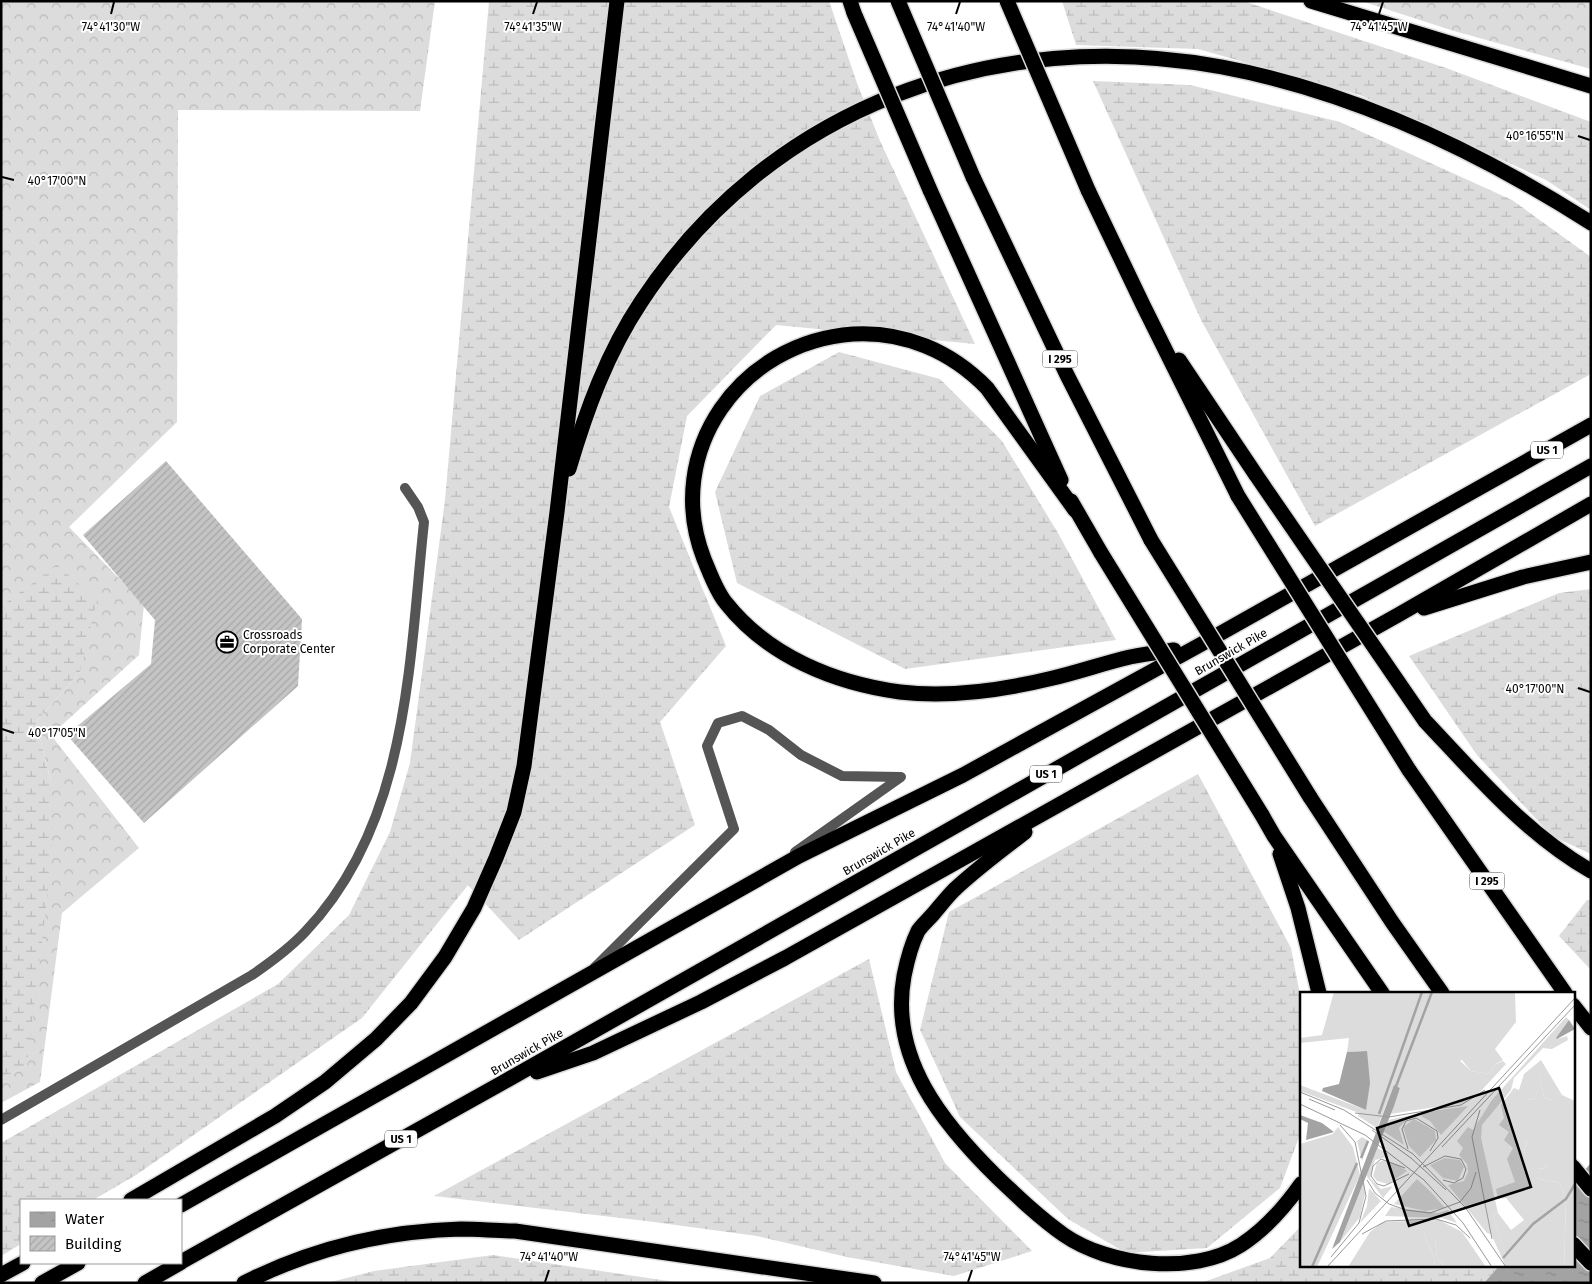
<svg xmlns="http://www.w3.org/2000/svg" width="1592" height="1284" viewBox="0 0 1592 1284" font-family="'Fira Sans',sans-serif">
<defs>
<pattern id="forest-crowns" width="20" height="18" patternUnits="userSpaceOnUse" patternTransform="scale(1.25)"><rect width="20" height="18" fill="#dcdcdc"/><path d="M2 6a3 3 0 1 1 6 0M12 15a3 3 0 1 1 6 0" fill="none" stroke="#bbb"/></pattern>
<pattern id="wetland-marsh" width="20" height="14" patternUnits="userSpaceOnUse" patternTransform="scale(1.25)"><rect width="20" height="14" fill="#dcdcdc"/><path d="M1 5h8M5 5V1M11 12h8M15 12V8" fill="none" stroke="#bbb"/></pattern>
<pattern id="water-ripples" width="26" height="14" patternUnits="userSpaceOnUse" patternTransform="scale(1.25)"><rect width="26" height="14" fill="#a3a3a3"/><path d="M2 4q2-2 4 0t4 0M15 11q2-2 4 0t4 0" fill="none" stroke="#8b8b8b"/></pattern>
<pattern id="building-hatch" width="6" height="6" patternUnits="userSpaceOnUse" patternTransform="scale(1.25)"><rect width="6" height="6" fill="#c4c4c4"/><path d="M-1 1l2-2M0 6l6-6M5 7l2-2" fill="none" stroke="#a7a7a7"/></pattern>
</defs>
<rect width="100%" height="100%" fill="#fff"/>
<g fill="url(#forest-crowns)">
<polygon points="1,1 435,1 420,111 178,110 177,422 69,527 144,604 139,655 51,735 139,848 62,913 40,1082 1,1103 1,1079 27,1065 51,782 36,722 80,672 57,566 1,606"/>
<polygon points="1361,1 1591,1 1591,69 1454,31"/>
</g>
<g fill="url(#wetland-marsh)">
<polygon points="489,1 829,1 857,83 880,141 975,344 776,325 687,416 669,507 726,646 660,722 695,825 519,940 468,885 362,1018 136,1175 93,1200 21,1200 21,1244 1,1256 1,1143 278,984 349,915 390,832 410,763 445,500"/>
<polygon points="1062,1 1243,1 1446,68 1591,122 1591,210 1546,180 1360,95 1198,49 1076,45"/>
<polygon points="1093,81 1190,85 1340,122 1512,200 1591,257 1591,374 1315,526 1201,320"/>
<polygon points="839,352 940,379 1002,441 1058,533 1116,640 905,669 737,583 715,492 760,396"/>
<polygon points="57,565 97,600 80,672 36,722 51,782 52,859 27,1065 1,1079 1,606"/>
<polygon points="1591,589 1591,854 1552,836 1477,755 1409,656 1559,593"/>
<polygon points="1198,774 1291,948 1301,1000 1301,1132 1280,1188 1207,1248 1126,1253 1068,1219 960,1117 920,1030 949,912"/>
<polygon points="1587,900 1591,900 1591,970 1559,936"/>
<polygon points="869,959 896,1072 945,1163 1032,1251 954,1276 847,1257 757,1236 646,1221 434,1196"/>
<polygon points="1301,1226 1301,1265 1500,1265 1484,1283 1201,1283 1270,1258"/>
<polygon points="493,1255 682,1283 327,1283 374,1271"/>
</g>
<polygon fill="url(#water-ripples)" points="1591,1163 1590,1283 1484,1283 1500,1265 1573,1265 1573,1183"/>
<polygon fill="url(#building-hatch)" points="166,461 302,619 298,686 144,823 67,735 151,664 155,620 83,535"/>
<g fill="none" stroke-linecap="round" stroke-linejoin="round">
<g stroke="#dbdbdb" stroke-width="18">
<g id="highway">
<polyline points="850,1 854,13"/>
<polyline points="1311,1 1591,86"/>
<polyline points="973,177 1067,375 1151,540"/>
<polyline points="930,190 1061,480"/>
<polyline points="1088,190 1143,305 1238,496"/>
<polyline points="1179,360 1256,475"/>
<path d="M569,469C586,411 607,353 641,302C770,106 995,25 1222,67C1355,92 1478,151 1591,223"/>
<polyline points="1071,501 1101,553"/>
<path d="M1075,510L987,388C951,351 904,331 853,334C741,342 662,451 704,559C710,573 716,591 726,603C768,656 834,683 900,692C950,698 1004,690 1053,678C1079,672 1104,663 1130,657C1145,654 1160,652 1174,650"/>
<polyline points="1424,608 1523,577 1591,562"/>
<path d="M1425,721C1476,775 1526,834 1591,871"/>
<polyline points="1409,770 1565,993"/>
<polyline points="1310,797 1392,922 1442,993"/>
<polyline points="1262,815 1274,836 1382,993"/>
<path d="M1025,832C1001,851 976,869 954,890C947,897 940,906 934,913C929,919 922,925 918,931C911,945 907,961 904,976C889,1059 943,1124 998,1178C1019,1198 1040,1218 1064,1235C1109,1266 1193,1276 1241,1245C1266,1229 1284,1208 1301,1184"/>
<polyline points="1280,854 1298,908 1319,993"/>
<polyline points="1573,1005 1591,1028"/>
<polyline points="537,1072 593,1053 701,1002 785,958 1398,615 1591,504"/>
<polyline points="1573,1167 1591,1189"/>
<polyline points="131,1200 275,1116 325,1082 376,1039 411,1003 445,957 474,908 496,858 514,812 524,766 557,512 617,1"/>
<polyline points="181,1205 799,856 963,775 1198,646 1591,425"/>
<polyline points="1573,1244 1591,1263"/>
<polyline points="181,1262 502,1083 1591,466"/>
<polyline points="1,1275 23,1263"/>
<polyline points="42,1283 78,1263"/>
<polyline points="145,1283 180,1263"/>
<path d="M244,1283C311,1249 386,1231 461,1229C479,1229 497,1231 515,1231L874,1283"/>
</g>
</g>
<g stroke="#555" stroke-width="10">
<polyline points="595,967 734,829 707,746 718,723 742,716 769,730 801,755 842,776 901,777 795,852"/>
<path d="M1,1120L252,975C271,962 289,949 305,932C409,823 409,662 424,522L418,507L405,488"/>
</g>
<use href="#highway" stroke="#000" stroke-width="15"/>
<g stroke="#dbdbdb" stroke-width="18" stroke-linecap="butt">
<g id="highway-bridge">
<polyline points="898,1 973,177"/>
<polyline points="1007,1 1088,190"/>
<polyline points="854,13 930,190"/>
<polyline points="1256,475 1425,721"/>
<polyline points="1238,496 1409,770"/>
<polyline points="1151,540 1310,797"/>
<polyline points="1101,553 1262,815"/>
</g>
</g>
<use href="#highway-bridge" stroke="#000" stroke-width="15"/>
</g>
<path fill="none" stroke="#000" stroke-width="2" d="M111,14L114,2M533,14L537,2M956,14L960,2M1379,14L1383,2M1578,136L1590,140M2,177L14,180M1578,688L1590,692M2,729L14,733M545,1282L549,1270M968,1282L972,1270"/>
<defs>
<g id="office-ring" transform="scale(1.125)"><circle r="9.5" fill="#fff" stroke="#000" stroke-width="1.5"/><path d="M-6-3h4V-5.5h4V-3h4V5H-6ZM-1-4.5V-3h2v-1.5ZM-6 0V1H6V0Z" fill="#000"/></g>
</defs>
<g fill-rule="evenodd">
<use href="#office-ring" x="227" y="642"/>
</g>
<g text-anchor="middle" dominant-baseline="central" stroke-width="4" stroke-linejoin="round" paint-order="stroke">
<g fill="#fff" stroke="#4c4c4c" stroke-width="1">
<rect x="1042.5" y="350.5" width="35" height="17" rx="4"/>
<rect x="1531" y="441.5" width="32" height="17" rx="4"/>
<rect x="1030" y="765.5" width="32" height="17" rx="4"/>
<rect x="1469.5" y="872.5" width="35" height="17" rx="4"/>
<rect x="385" y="1130.5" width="32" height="17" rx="4"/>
</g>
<g font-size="11" font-weight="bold" fill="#000">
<text x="1060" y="359">I 295</text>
<text x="1547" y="450">US 1</text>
<text x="1046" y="774">US 1</text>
<text x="1487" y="881">I 295</text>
<text x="401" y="1139">US 1</text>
</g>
<g font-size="12" fill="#000" stroke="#fff" text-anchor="start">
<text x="243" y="635">Crossroads<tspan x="243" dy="14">Corporate Center</tspan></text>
</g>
<g font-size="12" fill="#000" stroke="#fff">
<text transform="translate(1231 652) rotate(-30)">Brunswick Pike</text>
<text transform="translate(879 852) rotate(-30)">Brunswick Pike</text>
<text transform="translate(527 1052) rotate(-30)">Brunswick Pike</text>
</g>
</g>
<g transform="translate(1300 992)">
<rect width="275" height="275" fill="#fff"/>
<path d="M34,0H215L216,30L195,57L203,68L194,73L189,82L171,79L162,68L110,87H92L94,93L77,136L58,124L59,121L0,99V93L66,118L67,59L47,60L49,46L0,51V46L22,43ZM241,68L262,103L261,106L253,109L244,105L239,82L237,101L233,107L226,108L208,136L227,148L224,160L246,172L245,176L237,177L236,186L260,191L266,207L264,275H214L205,263L193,224L198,221L211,238L224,228L206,206L198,207L196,197L215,190L207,167L213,156L204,148L209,140L199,133L204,126L201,113L214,96L219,98L224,82ZM38,135L53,155L60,183L17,275H0V152L33,142ZM139,228L162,240L186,275H145L137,265L135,246L123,239L135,268L134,275H48L70,240L83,230Z" fill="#dcdcdc"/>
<path d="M266,25L269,28L257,47L267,44L268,48L252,57L243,56L214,86L211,98L182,133L181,146L198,221L193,224L205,262L212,264L214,275H206L191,242L187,241L148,193L164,189L168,180L167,172L159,163L163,156L157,149L168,135L173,138L192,108ZM120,60L135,61L140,67L156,65L171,79L189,82L194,73L203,69L206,72L180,100L162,111L90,122L100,96L94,93L92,87L98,72L105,81L103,87H110ZM239,81L244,105L253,109L262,103L275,109V275H264L266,207L260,191L236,186L229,178L227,170L237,177L245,176L246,173L224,160L227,148L219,144L213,153L209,151L210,140L203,114L215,101L226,108L233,107L237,101L236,87ZM168,114L141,143L130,129L121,124L126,120ZM111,123L99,136L104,153L83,139L88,128ZM114,127L135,139L136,148L120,165L109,154L103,135ZM62,145L69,149L62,169L57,149ZM76,155L88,162L87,165L75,168L70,186L81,197L93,194L83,206L66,183ZM145,166L160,168L164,175L158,189L143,186L130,173ZM84,168L99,174L107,179L88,192L77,189L73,184L77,171ZM117,187L131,200L145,216L125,219L94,212ZM64,190L65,202L60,225L40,250ZM69,196L81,209L60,231L67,214ZM91,215L138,221L148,218L157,231L142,226L85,224ZM125,235L135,246L137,265L145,275H134L135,268L123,239Z" fill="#dcdcdc"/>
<path d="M43,0H122L80,120L77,121L62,44Z" fill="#dcdcdc"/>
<path d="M269,28L275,37L257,47L256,46ZM67,59L70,91L66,118L22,99L23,96L39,92L47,60ZM94,93L100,96L94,114L40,250L32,257ZM0,123L22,131L34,140L6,148L8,131L0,127Z" fill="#a3a3a3"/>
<path fill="none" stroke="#a3a3a3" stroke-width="2.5" d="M95,97L132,0M79,122L122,0M61,166L68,149M203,266L233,232L266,207L275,192M12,275L57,171"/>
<path fill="none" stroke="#999" stroke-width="1" d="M0,100L44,118L113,162L165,215L206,275M9,107L35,118M0,112L65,143L124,188L163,231L192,275M180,118L172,145L192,247M55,121L89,125L161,113L185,98M72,138L111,166L146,198M142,155L275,13M108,157L102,137L106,129L116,126L137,139L138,146L130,159M123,175L145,164L161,167L166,177L163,186L154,191L143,188M105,176L81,167L73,174L71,184L77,192L84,194L109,182M67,188L75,201L89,212L106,218L130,221L160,210L171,196L176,180M62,242L86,229L136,227L156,233L170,246M31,265L59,231L66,204L55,150L40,133M27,275L275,6"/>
<path fill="#000" fill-opacity="0.15" stroke="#000" stroke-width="2.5" d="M199,96L231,195L109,234L77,136Z"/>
<rect width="275" height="275" fill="none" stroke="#000" stroke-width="2.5"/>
</g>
<g font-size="12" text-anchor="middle" fill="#000" stroke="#fff" stroke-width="4" stroke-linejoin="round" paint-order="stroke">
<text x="111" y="31">74°41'30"W</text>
<text x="533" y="31">74°41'35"W</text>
<text x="956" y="31">74°41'40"W</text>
<text x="1379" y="31">74°41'45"W</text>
<text x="1535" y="140">40°16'55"N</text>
<text x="57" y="185">40°17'00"N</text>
<text x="1535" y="693">40°17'00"N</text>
<text x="57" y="737">40°17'05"N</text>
<text x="549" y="1261">74°41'40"W</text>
<text x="972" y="1261">74°41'45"W</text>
</g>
<rect width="1592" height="1284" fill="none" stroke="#000000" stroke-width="5"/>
<rect x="20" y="1199" width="162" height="65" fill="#ffffff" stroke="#999999"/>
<rect x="30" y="1212" width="25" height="15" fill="url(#water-ripples)" stroke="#999999"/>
<text x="65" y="1224" font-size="15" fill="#000000">Water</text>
<rect x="30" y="1236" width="25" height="15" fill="url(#building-hatch)" stroke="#999999"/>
<text x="65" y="1249" font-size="15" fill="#000000">Building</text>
</svg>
